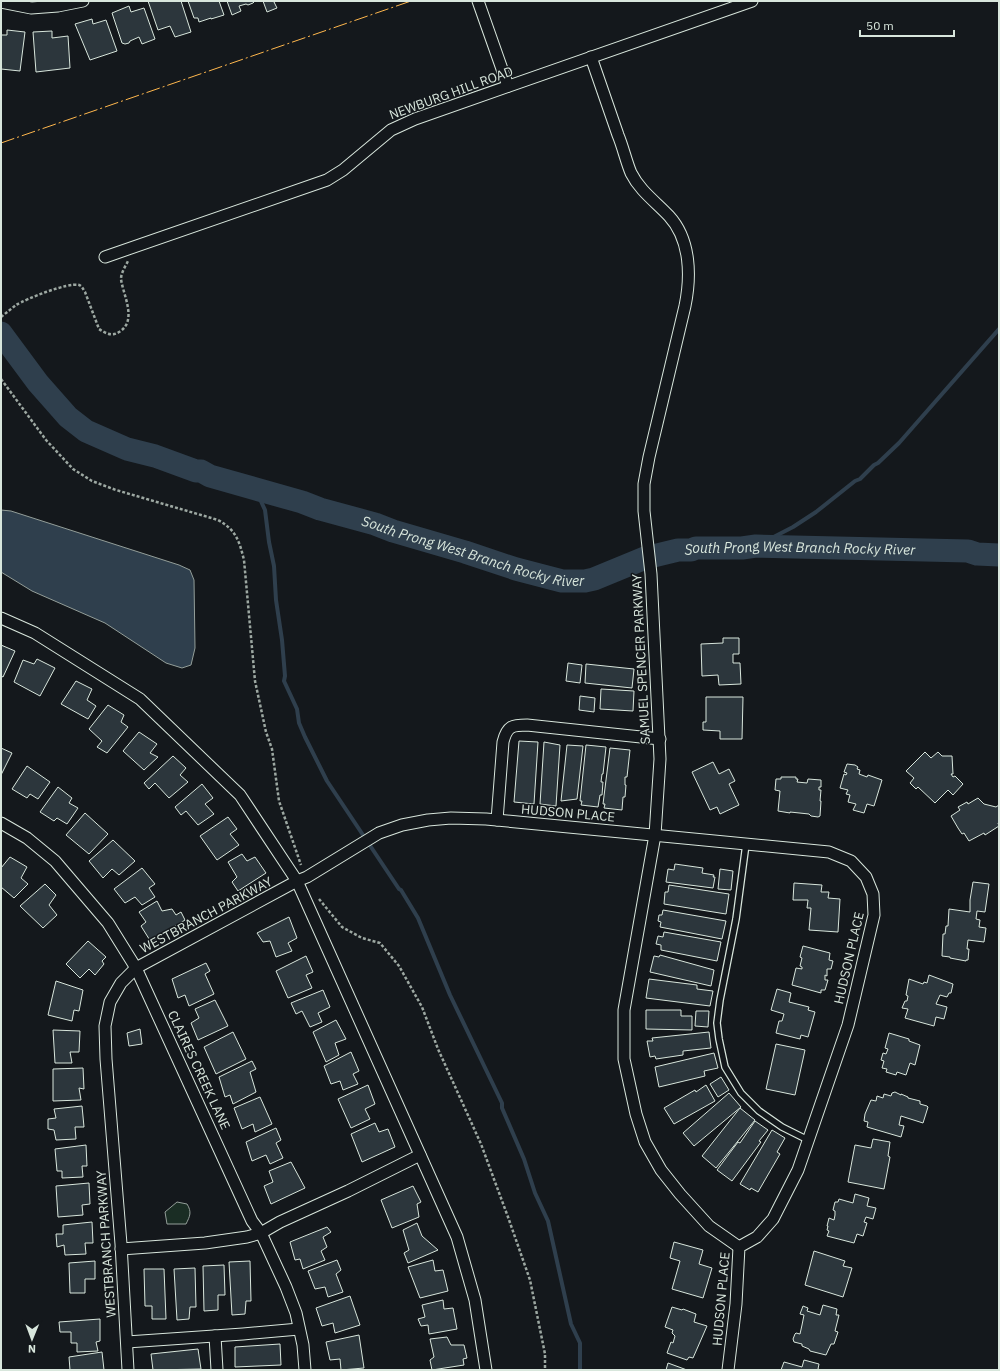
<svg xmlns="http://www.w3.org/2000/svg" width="1000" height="1371" viewBox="0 0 1000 1371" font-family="'IBM Plex Sans',sans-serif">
<rect width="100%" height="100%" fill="#14181c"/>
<path fill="#1a2d24" stroke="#939e99" d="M177,1202L187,1204C192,1212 190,1216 186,1224H167L165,1212Z"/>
<polygon fill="#2f3f4d" stroke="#939e99" points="1,510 11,511 179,565 190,570 194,580 195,648 191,665 182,668 166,663 105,623 32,591 1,572"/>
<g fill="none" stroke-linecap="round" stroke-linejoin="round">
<g stroke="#2f3f4d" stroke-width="4">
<polyline points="255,488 265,510 269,542 274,566 276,600 282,640 285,676 284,681 297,709 299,723 305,737 327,781 399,889 401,890 418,918 450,995 502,1103 502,1108 524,1159 535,1193 548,1221 571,1324 580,1343 580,1370"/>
<polyline points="756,546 793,527 816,512 855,481 860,479 874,465 878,463 899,443 999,329"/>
</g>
<path stroke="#2f3f4d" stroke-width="23" id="s1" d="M1,333L38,383L68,417L86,431L127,449L155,456L196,471H201L210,476L302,502L320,509L375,524L393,531L465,552L516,569L562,581H585L594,579L645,558L678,550H691L696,548H742L756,546L968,551L977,554L999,555"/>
</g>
<g fill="#2c363c" stroke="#d8e6dc">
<polygon points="148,1 181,1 191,32 175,37 170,26 158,30"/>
<polygon points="188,1 219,1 224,15 211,19 211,18 199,22 198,18 194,18"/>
<polygon points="227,1 255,1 253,3 248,5 246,4 239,6 241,11 232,15"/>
<polygon points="263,1 277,1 274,2 277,8 267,12"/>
<polygon points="129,6 131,12 144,8 155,39 142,44 139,37 130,41 129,43 125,44 122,43 112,13"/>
<polygon points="92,19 93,24 106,20 117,51 90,60 75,24"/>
<polygon points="7,30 25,32 20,71 1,69 1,35 7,35"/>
<polygon points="52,31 52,38 68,36 70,68 36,72 33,32"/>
<polygon points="723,638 739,638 739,654 733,654 733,663 740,663 741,684 719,685 718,675 702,676 701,644 723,643"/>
<polygon points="1,645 15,651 3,677 1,676"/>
<polygon points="37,659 55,668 40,696 14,682 23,660 34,664"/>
<polygon points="568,663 582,665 580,683 566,681"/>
<polygon points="586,664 634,669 632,688 585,683"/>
<polygon points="76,681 92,689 87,700 96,706 88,719 61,704"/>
<polygon points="601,689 634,691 633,711 600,709"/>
<polygon points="580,696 595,698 594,712 579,710"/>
<polygon points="706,697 743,697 742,739 720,739 720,731 703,730 703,722 706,722"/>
<polygon points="108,705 124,715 121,722 128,727 107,753 97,747 102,741 89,729"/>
<polygon points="139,732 157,744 150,753 158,757 144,770 123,751"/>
<polygon points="519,741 538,742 534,804 514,802"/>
<polygon points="544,742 560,745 556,806 540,804"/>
<polygon points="567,745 583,746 577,799 561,801"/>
<polygon points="586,745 606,747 603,774 602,774 601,782 603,782 602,795 600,795 598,807 581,805 582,801 580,801"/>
<polygon points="1,748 12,753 1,775"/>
<polygon points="610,748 630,750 627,777 625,777 625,785 626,785 625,797 623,797 622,810 604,808 605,804 603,804"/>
<polygon points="925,752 931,758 938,752 942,756 952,756 953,774 951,774 953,777 955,776 963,784 953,795 948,790 935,803 918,787 916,789 910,783 914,778 906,771"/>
<polygon points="173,756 186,768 180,775 188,782 169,798 155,783 149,789 144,783"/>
<polygon points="713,762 719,774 729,769 735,781 729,784 739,805 720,814 717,807 710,810 692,772"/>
<polygon points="847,764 855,765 858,767 857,769 860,770 859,774 867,777 868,775 882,780 874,806 867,804 864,813 853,810 856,804 848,802 850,795 846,794 848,790 840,788 844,774 846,775 847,773 844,772"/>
<polygon points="27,766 50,782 38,799 30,794 27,798 12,789"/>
<polygon points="781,777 796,777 796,779 798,779 797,782 807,783 808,779 821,780 821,787 819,787 819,790 821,790 820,801 821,801 820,816 818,817 811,816 809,814 790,812 790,813 778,811 780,791 775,790 776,779 781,779"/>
<polygon points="202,784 213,798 205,804 214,814 198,825 186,811 181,815 175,807"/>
<polygon points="58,787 72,798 69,803 78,808 67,824 57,818 54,821 40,812"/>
<polygon points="978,798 984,804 996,807 999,805 999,822 998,823 999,826 985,835 984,833 969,841 964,833 962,834 958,828 951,816 960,810 958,807 967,802 968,804"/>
<polygon points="85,813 108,834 89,854 66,835"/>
<polygon points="228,817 237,829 230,834 239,845 217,860 200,836"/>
<polygon points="113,840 135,861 119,875 112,869 103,878 89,861"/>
<polygon points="242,854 247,861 255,857 266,873 238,891 232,882 237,877 228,862"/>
<polygon points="10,857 27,867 21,878 28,884 14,898 1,887 1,868"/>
<polygon points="675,864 703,868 702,873 714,875 713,877 715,877 713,888 666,882 668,869 674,870"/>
<polygon points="142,868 155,884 149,888 155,897 142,905 135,897 125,903 114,889"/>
<polygon points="720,869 733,871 731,890 718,889"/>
<polygon points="973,882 989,884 985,912 977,911 976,919 980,920 979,927 986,928 984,942 968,940 967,949 969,949 968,960 966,960 966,961 950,958 950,957 942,956 943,934 945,934 946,926 948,926 949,909 970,912 970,900"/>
<polygon points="794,883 822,885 821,892 829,892 828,898 840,899 838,932 809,930 811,908 807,908 808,900 793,900"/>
<polygon points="45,884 56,895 49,905 57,915 43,928 20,906"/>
<polygon points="669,885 729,894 726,914 664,904 665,892 668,892"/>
<polygon points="157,901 162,911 172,909 176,915 181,912 185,920 151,942 141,926 146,922 139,912"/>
<polygon points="663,910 726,921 722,939 660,927 661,922 658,921 659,915 662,915"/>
<polygon points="289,917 297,938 288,943 292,951 276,957 270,941 263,942 257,933"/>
<polygon points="664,932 721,942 717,961 661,950 661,945 656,944 658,936 663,937"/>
<polygon points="88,941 106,957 102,961 104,964 95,975 89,969 80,978 66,964"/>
<polygon points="803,946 830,953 829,960 833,961 831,969 827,969 827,976 825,975 825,980 828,980 825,990 821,990 821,993 792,985 796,968 802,969 802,967 800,966 802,958 800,957"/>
<polygon points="660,955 714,970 711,986 650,972 654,956 659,957"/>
<polygon points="306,956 313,972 306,975 312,988 288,998 276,971"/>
<polygon points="206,963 210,971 205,974 214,994 189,1006 185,995 178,998 172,979"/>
<polygon points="929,975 953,984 951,993 949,993 947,997 940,995 936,1004 947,1007 944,1019 936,1017 934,1026 905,1018 908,1009 902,1008 905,1001 907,1001 908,996 906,995 909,979 923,984 924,982 927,983"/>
<polygon points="649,979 697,985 697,989 713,991 710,1006 646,998"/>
<polygon points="56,981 83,990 79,1011 74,1010 72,1021 48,1015"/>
<polygon points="777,989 791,993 789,1002 809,1007 808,1010 815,1012 808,1037 801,1035 800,1039 776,1033 779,1021 782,1021 784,1014 771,1010"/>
<polygon points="323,990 330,1007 318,1013 322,1022 310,1027 302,1011 296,1014 291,1003"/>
<polygon points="215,1000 228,1026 198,1040 191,1023 199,1018 195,1009"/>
<polygon points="646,1010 681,1010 681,1016 692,1016 692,1030 646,1029"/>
<polygon points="696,1011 709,1011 708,1027 695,1026"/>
<polygon points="336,1020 346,1039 335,1043 339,1055 326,1062 313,1032"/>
<polygon points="140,1029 142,1044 129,1046 127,1033"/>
<polygon points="53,1030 80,1031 79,1052 70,1052 72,1063 55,1063"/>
<polygon points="233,1032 246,1059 216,1074 204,1047"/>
<polygon points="709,1032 711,1048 683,1051 683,1055 656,1059 655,1056 650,1057 647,1041 653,1041 652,1038"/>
<polygon points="889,1033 909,1039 909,1041 920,1045 915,1065 910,1063 906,1075 897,1072 896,1075 886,1072 887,1069 882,1068 884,1061 881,1060 883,1053 886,1054 888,1049 885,1048"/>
<polygon points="776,1044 805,1050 795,1095 766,1089"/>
<polygon points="351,1052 359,1071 353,1074 358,1084 343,1090 340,1081 331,1084 324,1066"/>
<polygon points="714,1053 718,1068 704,1071 705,1076 659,1087 655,1067"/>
<polygon points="252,1061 256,1069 250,1072 256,1092 233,1104 230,1095 225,1097 219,1077"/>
<polygon points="83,1068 84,1089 79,1088 81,1100 53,1101 53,1069"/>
<polygon points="721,1077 729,1090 718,1097 710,1084"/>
<polygon points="368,1085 375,1104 365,1109 370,1119 351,1128 338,1099"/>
<polygon points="706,1085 715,1101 674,1124 664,1108 695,1090 696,1092"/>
<polygon points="895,1092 901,1095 901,1094 908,1097 908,1098 920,1101 920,1104 927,1106 928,1107 923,1123 901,1116 899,1125 904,1126 901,1137 867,1127 868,1122 864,1121 865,1114 871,1100 876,1101 877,1096 883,1098 884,1094 891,1096 892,1093"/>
<polygon points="729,1093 741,1107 694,1146 683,1133"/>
<polygon points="260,1097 272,1124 255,1132 253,1124 242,1129 234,1108"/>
<polygon points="82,1106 84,1127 75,1127 76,1139 56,1140 54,1130 48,1129 48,1119 56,1118 54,1109"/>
<polygon points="740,1108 755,1120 716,1168 702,1156"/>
<polygon points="755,1121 768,1130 759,1141 761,1142 732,1181 717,1170 738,1142 740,1143"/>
<polygon points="375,1123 379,1132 388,1129 395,1147 362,1162 351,1134"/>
<polygon points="276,1128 281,1140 276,1143 283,1158 270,1164 266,1155 252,1161 246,1142"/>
<polygon points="772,1130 785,1138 777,1152 780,1154 758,1192 751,1188 750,1190 740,1184"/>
<polygon points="873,1139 890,1142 888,1156 890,1157 884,1189 848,1182 855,1145 871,1148"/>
<polygon points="86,1145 87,1166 82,1166 83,1177 62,1178 62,1171 57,1171 55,1149"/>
<polygon points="291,1162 305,1188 271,1204 264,1186 273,1182 269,1171"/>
<polygon points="89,1183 90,1204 82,1205 83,1215 58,1217 56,1186"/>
<polygon points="413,1186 421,1202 417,1204 419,1217 392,1228 381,1200"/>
<polygon points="855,1194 869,1198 867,1206 876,1208 873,1219 866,1217 864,1222 867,1223 863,1236 857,1234 854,1243 827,1236 829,1231 827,1230 828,1226 827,1226 829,1218 834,1220 835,1215 835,1211 833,1210 835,1202 838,1202 839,1199 853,1203"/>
<polygon points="92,1222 93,1243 85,1243 86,1254 65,1255 64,1245 57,1247 56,1234 63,1234 63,1225"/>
<polygon points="417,1223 422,1236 438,1250 408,1263 404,1253 409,1250 403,1230"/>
<polygon points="327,1227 331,1232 323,1237 327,1247 321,1251 325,1260 303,1269 300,1259 295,1260 290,1242"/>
<polygon points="674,1242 703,1250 699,1264 712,1268 703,1298 672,1289 680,1261 670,1258"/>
<polygon points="814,1251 845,1261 843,1266 852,1268 843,1297 805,1285"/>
<polygon points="337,1260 341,1270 336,1274 343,1292 328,1297 325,1287 315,1289 308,1271"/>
<polygon points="433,1260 435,1271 443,1270 448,1291 420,1298 408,1267"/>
<polygon points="95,1261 95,1279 85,1279 85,1293 70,1293 69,1263"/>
<polygon points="250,1261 251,1301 246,1301 245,1314 232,1315 229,1262"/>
<polygon points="224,1265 225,1295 218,1295 218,1310 204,1311 203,1266"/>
<polygon points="195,1268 196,1307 190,1307 189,1319 177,1320 174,1269"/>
<polygon points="144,1269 164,1269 166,1319 152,1319 152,1306 145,1306"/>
<polygon points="350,1296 360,1325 335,1333 333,1323 322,1326 316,1308"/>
<polygon points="443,1300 444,1309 453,1308 457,1329 429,1334 428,1325 421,1326 418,1319 425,1317 422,1305"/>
<polygon points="823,1305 837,1309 836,1315 839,1315 835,1331 838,1332 834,1344 831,1344 826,1355 810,1351 809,1349 802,1346 802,1344 794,1342 793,1339 795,1334 796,1333 800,1334 802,1325 804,1315 800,1314 803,1306 808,1308 807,1311 820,1315"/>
<polygon points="672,1307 682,1310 683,1309 696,1314 694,1322 707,1326 693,1358 689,1357 687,1360 667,1353 671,1342 673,1343 675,1336 672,1333 673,1330 665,1327"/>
<polygon points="100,1319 100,1341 96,1342 98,1351 77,1352 77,1343 71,1343 71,1332 60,1332 59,1322"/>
<polygon points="359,1335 364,1368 341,1370 340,1359 330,1360 326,1342"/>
<polygon points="447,1337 451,1345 464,1345 467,1358 463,1359 464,1365 432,1370 430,1360 434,1357 430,1339"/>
<polygon points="280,1344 281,1365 235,1367 235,1347"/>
<polygon points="198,1349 201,1369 153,1370 151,1354"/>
<polygon points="102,1352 104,1370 70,1370 69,1357"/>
<polygon points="804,1360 819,1364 818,1369 820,1370 781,1370 784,1362 802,1367"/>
<polygon points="668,1363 687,1370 666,1370"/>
</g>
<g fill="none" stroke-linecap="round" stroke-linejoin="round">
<g stroke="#d8e6dc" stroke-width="8">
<polyline id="service" points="746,844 736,919 720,1000 717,1023 719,1039 725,1067 741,1093 759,1111 782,1127 808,1140"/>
</g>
<g stroke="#d8e6dc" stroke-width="13">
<g id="minor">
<polyline points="478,1 508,86"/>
<polyline points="1,2 31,8 58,6 83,1"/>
<path d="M591,57C600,83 609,109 618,135C623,147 626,161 631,173C640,191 656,202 669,216C691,240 691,277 685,306L649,457L644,484V511L651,574L660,759L655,835L624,1010V1059L636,1114L645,1142L661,1170L680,1194L709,1226L739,1247"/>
<polyline points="105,257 327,180 343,170 391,130 415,119 752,1"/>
<polyline points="1,618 35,633 140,699 240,795 297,881 136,968 121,983 110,1002 105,1026 106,1059 121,1244 128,1370"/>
<path d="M497,820L503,742C507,726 512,725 527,725L660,739"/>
<polyline points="1,823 27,838 55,861 108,923 136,968 252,1221 261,1233 286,1287 296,1313 303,1345 305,1370"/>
<polyline points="121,1249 205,1243 247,1237 261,1233 280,1222 348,1191 420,1155"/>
<polyline points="215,1336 217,1370"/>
<polyline points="127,1342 243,1334 299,1329"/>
<polyline points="486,1370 475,1300 457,1237 297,881 307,877 379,833 402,825 428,820 451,818 486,819 829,852 851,861 866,877 873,894 874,915 848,1025 798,1170 773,1219 757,1237 739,1247 736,1304 728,1370"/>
</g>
</g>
<g stroke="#9da8a2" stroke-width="2.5" stroke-dasharray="3 2" stroke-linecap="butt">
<path d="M1,317C6,313 11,309 16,305C26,299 68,282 79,285C82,286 83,289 85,292L99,329C105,333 112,337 119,332C138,321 123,295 121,279C121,273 125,267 128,261"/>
<path d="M1,379L46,440L73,469L92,481L116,490L218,520C236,530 239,540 244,560L255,681L266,732L272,749L279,801L301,865"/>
<polyline points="319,899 342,927 362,938 380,943 399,966 422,1007 438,1049 481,1144 508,1217 530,1280 545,1354 545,1370"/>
</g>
<use href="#service" stroke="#14181c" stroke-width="5.5"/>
<use href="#minor" stroke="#14181c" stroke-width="11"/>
<polyline stroke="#ffb74d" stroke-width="1" stroke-dasharray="14 3 2 3" stroke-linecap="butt" points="1,143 411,1"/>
</g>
<g text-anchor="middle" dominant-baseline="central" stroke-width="3" stroke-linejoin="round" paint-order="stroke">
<g font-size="13" fill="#d8e6dc" stroke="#14181c">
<text transform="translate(451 93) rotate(-20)">NEWBURG HILL ROAD</text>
<text transform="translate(641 659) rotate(-93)">SAMUEL SPENCER PARKWAY</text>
<text transform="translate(568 813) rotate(5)">HUDSON PLACE</text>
<text transform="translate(206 915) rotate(-28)">WESTBRANCH PARKWAY</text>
<text transform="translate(849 958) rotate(-77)">HUDSON PLACE</text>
<text transform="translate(199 1070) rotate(65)">CLAIRES CREEK LANE</text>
<text transform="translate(106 1244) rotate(-94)">WESTBRANCH PARKWAY</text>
<text transform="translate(721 1299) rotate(-85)">HUDSON PLACE</text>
</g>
<g font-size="14" font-style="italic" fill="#d8e6dc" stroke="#14181c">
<text stroke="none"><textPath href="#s1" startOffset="537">South Prong West Branch Rocky River</textPath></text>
<text stroke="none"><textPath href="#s1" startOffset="874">South Prong West Branch Rocky River</textPath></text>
</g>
</g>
<rect width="1000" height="1371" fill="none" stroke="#d8e6dc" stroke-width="4"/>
<g transform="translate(32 1339) rotate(181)" stroke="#14181c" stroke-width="3" paint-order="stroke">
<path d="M0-3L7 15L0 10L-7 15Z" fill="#d8e6dc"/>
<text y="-6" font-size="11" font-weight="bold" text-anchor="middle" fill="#d8e6dc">N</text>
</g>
<path d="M860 30v6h94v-6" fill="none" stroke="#d8e6dc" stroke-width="2"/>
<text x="866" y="30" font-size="12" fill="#d8e6dc" stroke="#14181c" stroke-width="3" paint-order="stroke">50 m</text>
</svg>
